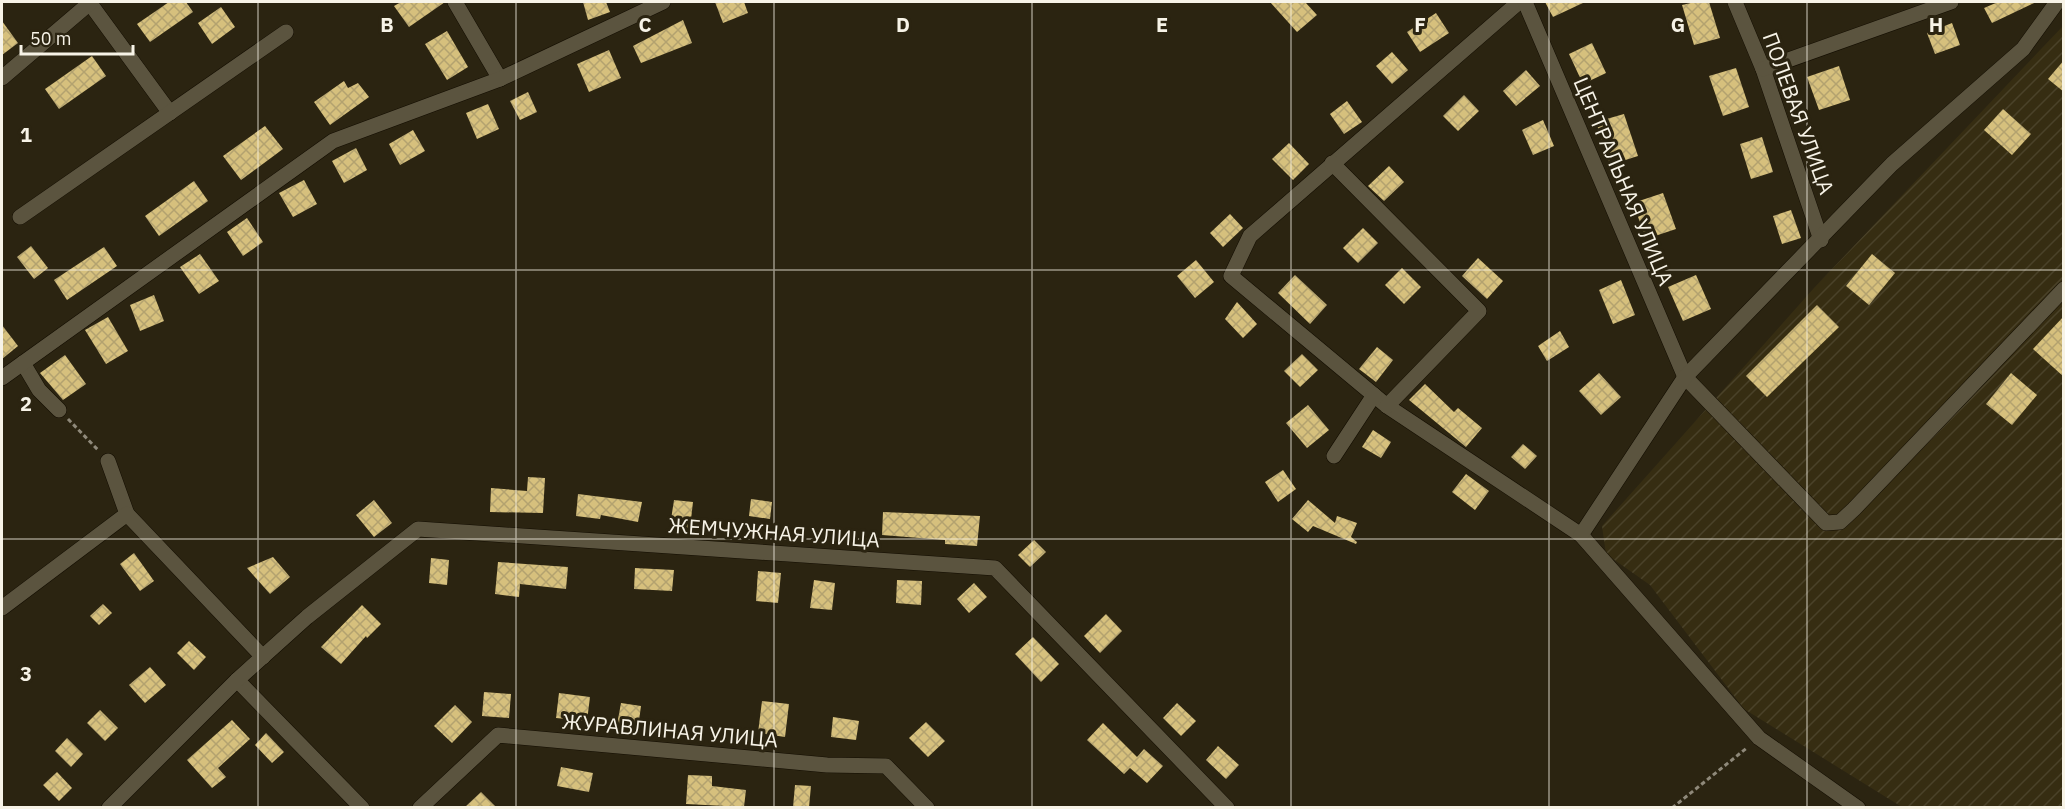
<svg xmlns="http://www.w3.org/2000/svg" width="2065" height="809" viewBox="0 0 2065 809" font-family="'IBM Plex Sans',sans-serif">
<defs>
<pattern id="industrial-furrows" width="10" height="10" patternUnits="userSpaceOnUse" patternTransform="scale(1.5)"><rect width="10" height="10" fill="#362d12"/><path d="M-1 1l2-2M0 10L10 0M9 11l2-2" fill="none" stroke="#4a4229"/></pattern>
<pattern id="building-cross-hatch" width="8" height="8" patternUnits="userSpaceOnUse" patternTransform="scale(1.5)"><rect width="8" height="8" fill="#d6c07d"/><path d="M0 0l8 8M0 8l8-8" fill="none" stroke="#b3a26f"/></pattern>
</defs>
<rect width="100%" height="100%" fill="#2b2411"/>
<polygon fill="url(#industrial-furrows)" points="2063,26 2063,807 1902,807 1744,709 1650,585 1606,554 1602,526 1814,288"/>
<g fill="url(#building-cross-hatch)">
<polygon points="169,2 186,2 193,12 150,42 137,24"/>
<polygon points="401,2 445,2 409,27 394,6"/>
<polygon points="583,2 606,2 610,12 588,20"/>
<polygon points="715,2 744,2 748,13 723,23"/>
<polygon points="1270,2 1305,2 1317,15 1297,32"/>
<polygon points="1545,2 1585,2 1553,17"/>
<polygon points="1695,2 1709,2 1720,38 1694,45 1682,5"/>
<polygon points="1998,2 2036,2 1992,23 1984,8"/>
<polygon points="221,7 235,27 212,44 198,23"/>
<polygon points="1436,13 1449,33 1420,52 1407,32"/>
<polygon points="683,20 692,43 641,63 633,46"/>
<polygon points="2,21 18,43 2,55"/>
<polygon points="1952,23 1960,45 1935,54 1927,33"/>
<polygon points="447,31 468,67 447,80 425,44"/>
<polygon points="1592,43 1606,73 1583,84 1569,54"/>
<polygon points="609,50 621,78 589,92 577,64"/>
<polygon points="1392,52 1408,70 1392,84 1376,66"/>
<polygon points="92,56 106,76 59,109 45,89"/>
<polygon points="2064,60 2064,92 2048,79"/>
<polygon points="1839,66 1850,100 1819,110 1807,77"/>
<polygon points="1736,68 1749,107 1723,116 1709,76"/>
<polygon points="1526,70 1540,86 1516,106 1503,91"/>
<polygon points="344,81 348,88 358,83 369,97 330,125 314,102"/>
<polygon points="528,92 537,112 520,120 510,101"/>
<polygon points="1464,95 1479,111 1458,131 1443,116"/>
<polygon points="1347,101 1362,122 1344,134 1330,114"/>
<polygon points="488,104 499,129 477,139 466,113"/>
<polygon points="2003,109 2031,134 2012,155 1984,130"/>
<polygon points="1624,114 1638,156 1610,165 1596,122"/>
<polygon points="1543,120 1554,146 1533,155 1522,130"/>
<polygon points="265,126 283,149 241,180 223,156"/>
<polygon points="413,130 425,151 400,165 389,144"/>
<polygon points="1762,137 1773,172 1751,179 1740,144"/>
<polygon points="1289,143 1309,164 1293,180 1272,159"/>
<polygon points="356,148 367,170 344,183 332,161"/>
<polygon points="1389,166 1404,182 1384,201 1368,186"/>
<polygon points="304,180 317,204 293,217 279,193"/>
<polygon points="194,181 208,201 159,236 145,216"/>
<polygon points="1663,193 1676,229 1646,239 1633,203"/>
<polygon points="1791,210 1801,238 1782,244 1773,216"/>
<polygon points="1230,214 1243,228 1223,247 1210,233"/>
<polygon points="247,218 263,242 243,256 227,232"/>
<polygon points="1363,228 1378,243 1358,263 1343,248"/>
<polygon points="31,246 48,268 34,279 17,257"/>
<polygon points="104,247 117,266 67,300 54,280"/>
<polygon points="200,254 219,281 199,294 180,267"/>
<polygon points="1872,254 1895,273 1869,305 1846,286"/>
<polygon points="1478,258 1503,281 1487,299 1462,276"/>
<polygon points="1196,260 1214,282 1195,298 1177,276"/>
<polygon points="1402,268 1421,287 1404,304 1385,285"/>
<polygon points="1295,275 1327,305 1310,324 1278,293"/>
<polygon points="1696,275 1711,309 1683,321 1668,287"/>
<polygon points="1621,280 1635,315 1613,324 1599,290"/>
<polygon points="154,295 164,321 140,331 130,305"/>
<polygon points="1237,302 1257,324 1243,338 1225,319"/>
<polygon points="1817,305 1839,327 1767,397 1746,376"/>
<polygon points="2064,316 2064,377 2033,349"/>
<polygon points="108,317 128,351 106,364 85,330"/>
<polygon points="2,325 18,346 2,359"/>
<polygon points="1560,331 1569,347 1547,361 1538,346"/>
<polygon points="1377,347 1393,360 1376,382 1359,369"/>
<polygon points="1302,354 1318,370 1300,387 1284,371"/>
<polygon points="65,355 86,384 63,400 40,373"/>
<polygon points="1599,373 1621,397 1601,415 1579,391"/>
<polygon points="2011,373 2037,395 2012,425 1986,404"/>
<polygon points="1425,384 1454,412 1458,408 1482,428 1466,447 1409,400"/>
<polygon points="1308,405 1329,430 1307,448 1286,423"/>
<polygon points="1373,430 1391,442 1381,458 1362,447"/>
<polygon points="1523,444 1537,456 1525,469 1511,457"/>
<polygon points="1283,470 1296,489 1278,502 1265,482"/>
<polygon points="1466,474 1489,491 1475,510 1452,492"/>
<polygon points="528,477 545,478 543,513 490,512 491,488 527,491"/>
<polygon points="578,494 642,502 638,522 601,515 600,519 576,516"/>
<polygon points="751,499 772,502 770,519 749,516"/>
<polygon points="374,500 392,523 374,537 356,515"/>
<polygon points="674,500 693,502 690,528 670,526"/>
<polygon points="1308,500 1335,523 1337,516 1357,523 1351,537 1357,542 1356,544 1313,526 1308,532 1292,519"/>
<polygon points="883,512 980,516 977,546 945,544 945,540 882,535"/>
<polygon points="1034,540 1046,552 1030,567 1018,555"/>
<polygon points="134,553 154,581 140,591 120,564"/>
<polygon points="273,557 290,577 270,594 247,568"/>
<polygon points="431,558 449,560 447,585 429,583"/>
<polygon points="498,562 568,567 566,589 520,584 519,597 495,594"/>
<polygon points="635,568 674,570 672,591 634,589"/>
<polygon points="758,571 781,573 778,603 756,601"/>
<polygon points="814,580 835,583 832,610 810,608"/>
<polygon points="897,580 922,581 921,605 896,603"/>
<polygon points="974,583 987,597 969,613 957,599"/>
<polygon points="103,604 112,613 99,625 90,616"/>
<polygon points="362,605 381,624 367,638 366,636 341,664 321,647"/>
<polygon points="1106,614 1122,631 1100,653 1084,636"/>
<polygon points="1033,637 1059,664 1041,682 1015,654"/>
<polygon points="189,641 206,657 194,670 177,653"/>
<polygon points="150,667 166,685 145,703 129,685"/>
<polygon points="484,692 511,694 509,718 482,716"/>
<polygon points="559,693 590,697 587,721 556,718"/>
<polygon points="762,701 789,704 785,737 758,733"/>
<polygon points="621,703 641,706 638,728 617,725"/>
<polygon points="1177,703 1196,721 1181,736 1163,718"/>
<polygon points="455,705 472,722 452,743 434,726"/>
<polygon points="100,710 118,728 105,741 87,723"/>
<polygon points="833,717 859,721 856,740 831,737"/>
<polygon points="232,720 250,739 218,768 226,777 212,788 187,760"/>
<polygon points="926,722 945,741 928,757 909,738"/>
<polygon points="1103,723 1137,757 1144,749 1163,766 1147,783 1130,768 1124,774 1087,740"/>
<polygon points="266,733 284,752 272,763 255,745"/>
<polygon points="67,738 83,754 71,767 55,751"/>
<polygon points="1218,746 1239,765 1226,779 1206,760"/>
<polygon points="561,767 593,773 589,792 557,786"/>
<polygon points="57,772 72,788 59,801 43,785"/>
<polygon points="688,775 712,776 712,786 746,790 744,807 686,804"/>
<polygon points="795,785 811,786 809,807 793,807"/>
<polygon points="481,792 496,807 465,807"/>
</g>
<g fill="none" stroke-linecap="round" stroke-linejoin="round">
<g stroke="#130d00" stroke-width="16">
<g id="minor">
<polyline points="89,2 170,113"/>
<polyline points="455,2 500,79"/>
<polyline points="1519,2 1250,236 1231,276 1387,406 1581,535 1759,738 1858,808"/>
<polyline points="1525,2 1685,377 1826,523 1840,522 1854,509 2064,289"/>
<polyline points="1735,2 1763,69 1821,240"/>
<polyline points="1763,69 1951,2"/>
<polyline points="2,78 91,2"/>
<polyline points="1332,163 1479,311 1387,406"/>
<polyline points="20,217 286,32"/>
<polyline points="23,363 39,390 59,410"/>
<polyline points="2,378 333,141 500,79 663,2"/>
<polyline points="1334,456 1374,395"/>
<polyline points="108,461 127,514"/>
<polyline points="1581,535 1685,377 1892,164 2023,49 2057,2"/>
<polyline points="2,608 127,514 263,657"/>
<polyline points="237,680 362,808"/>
<polyline points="109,808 237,680 307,617 418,529 995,568 1227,808"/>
<polyline points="420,808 498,735 827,765 886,766 927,808"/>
</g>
</g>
<g stroke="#8f897a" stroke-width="3" stroke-dasharray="4.5 3" stroke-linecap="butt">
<polyline points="68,419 99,451"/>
<polyline points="1672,808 1748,747"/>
</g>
<use href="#minor" stroke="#5b543f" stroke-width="15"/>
</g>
<path fill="none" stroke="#f7f3e7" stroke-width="1.5" stroke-opacity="0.55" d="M258,2V808M516,2V808M774,2V808M1032,2V808M1291,2V808M1549,2V808M1807,2V808M2,270H2064M2,539H2064"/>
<g text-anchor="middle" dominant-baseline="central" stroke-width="6" stroke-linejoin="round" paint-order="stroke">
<g font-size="21" fill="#f7f3e7" stroke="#2b2411">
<text transform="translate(1799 113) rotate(70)">ПОЛЕВАЯ УЛИЦА</text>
<text transform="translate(1624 181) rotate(67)">ЦЕНТРАЛЬНАЯ УЛИЦА</text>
<text transform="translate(774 532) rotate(4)">ЖЕМЧУЖНАЯ УЛИЦА</text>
<text transform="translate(670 730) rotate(5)">ЖУРАВЛИНАЯ УЛИЦА</text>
</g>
</g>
<g font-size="20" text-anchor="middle" font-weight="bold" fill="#f7f3e7" stroke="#2b2411" stroke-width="6" stroke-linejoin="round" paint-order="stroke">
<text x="387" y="32">B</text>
<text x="645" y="32">C</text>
<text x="903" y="32">D</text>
<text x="1162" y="32">E</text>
<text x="1420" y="32">F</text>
<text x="1678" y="32">G</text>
<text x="1936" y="32">H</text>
<text x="26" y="142">1</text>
<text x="26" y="411">2</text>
<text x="26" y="681">3</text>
</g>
<rect width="2065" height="809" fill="none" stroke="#f7f3e7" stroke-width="6"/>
<path d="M21 45v9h112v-9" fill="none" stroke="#f7f3e7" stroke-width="3"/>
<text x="30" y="45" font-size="18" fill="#f7f3e7" stroke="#2b2411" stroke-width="4.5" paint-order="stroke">50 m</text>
</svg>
